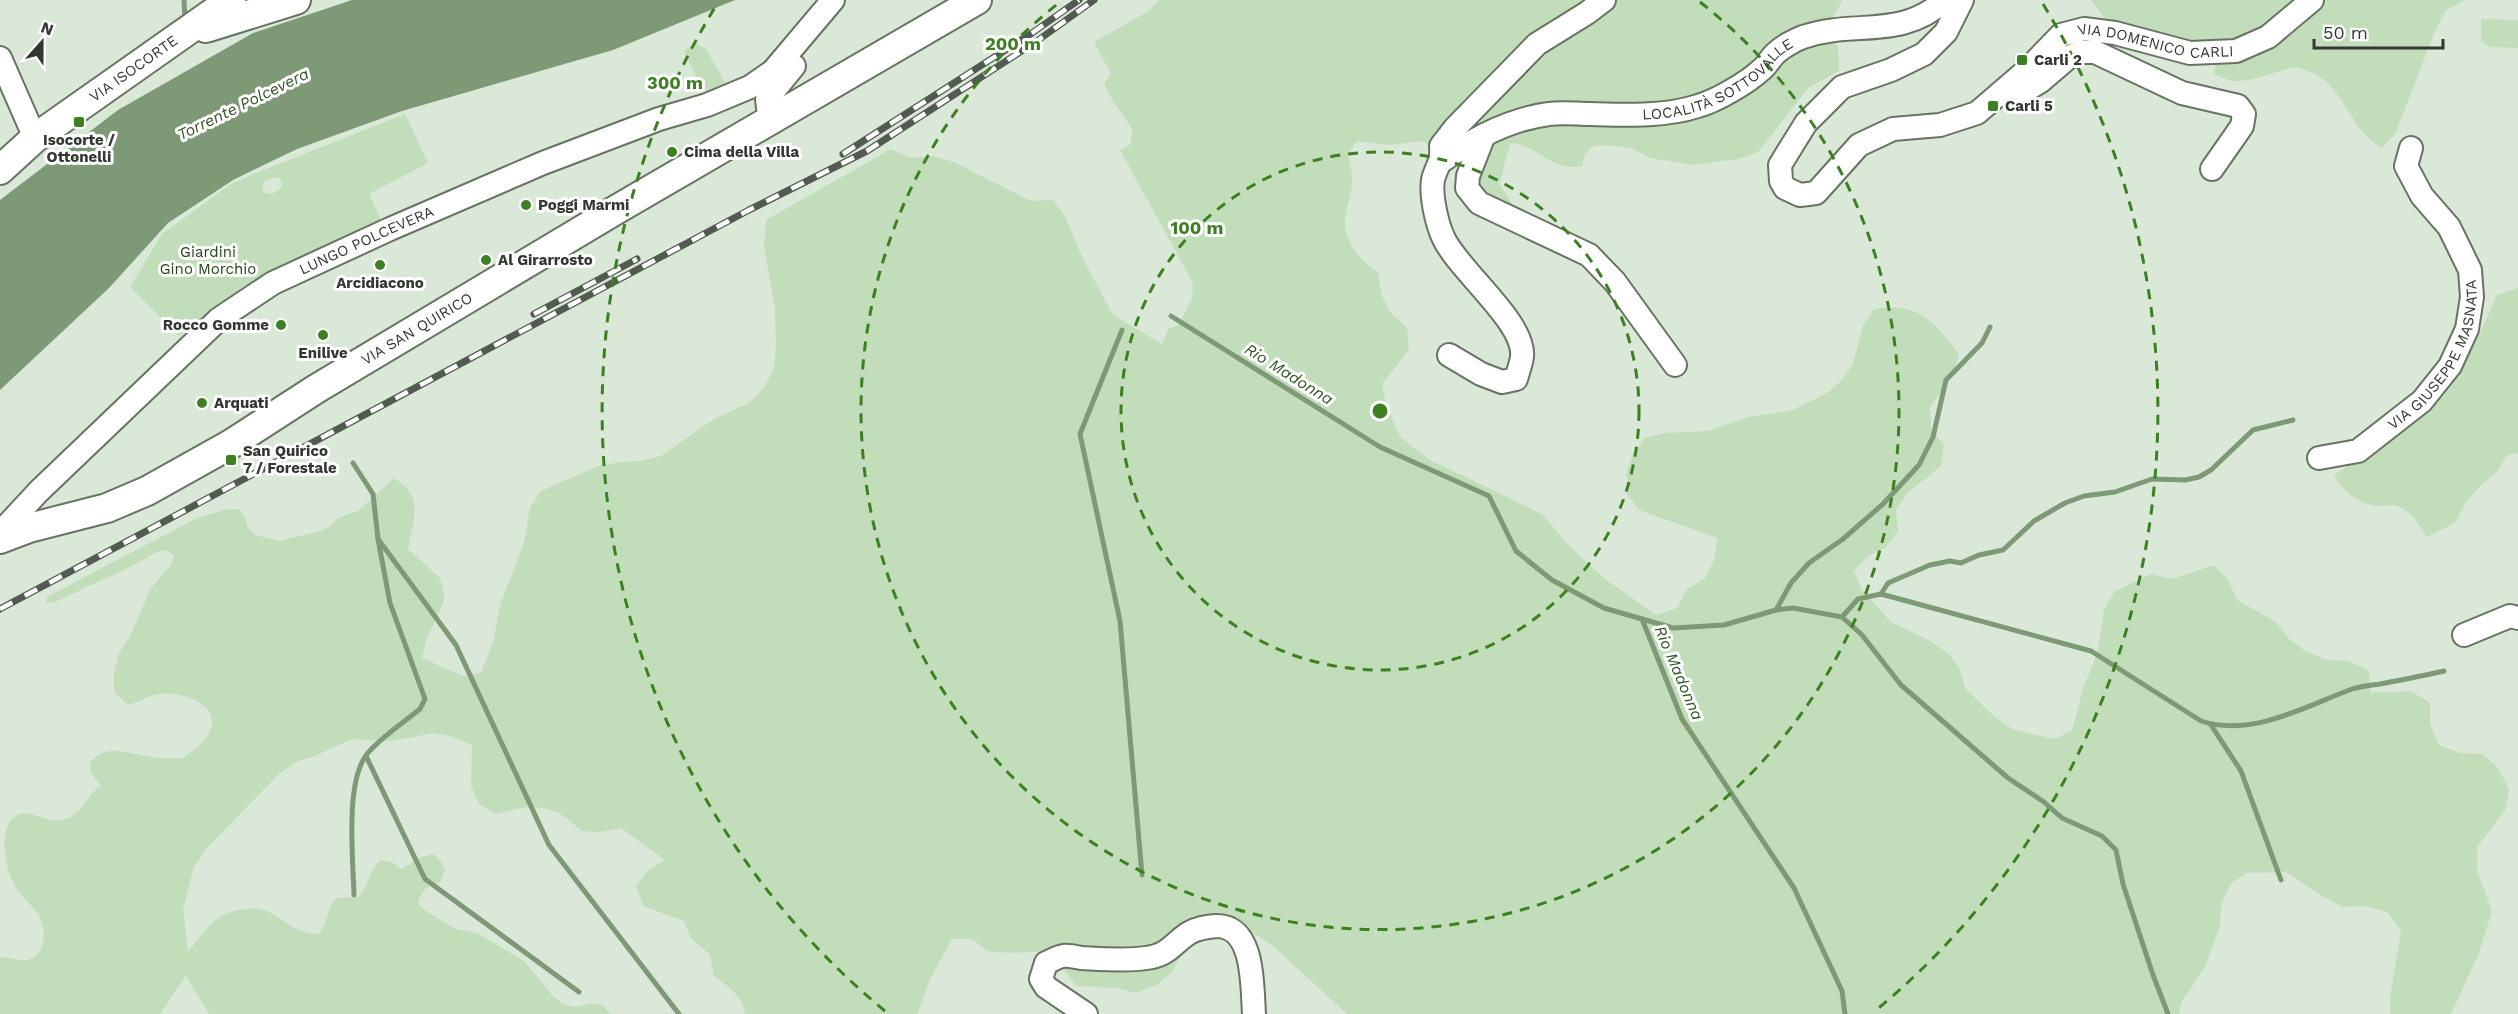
<svg xmlns="http://www.w3.org/2000/svg" width="2518" height="1014" viewBox="0 0 2518 1014" font-family="'Work Sans',sans-serif">
<rect width="100%" height="100%" fill="#dae8d7"/>
<g fill="#c2ddba" fill-rule="evenodd">
<path d="M1159,0H1843L1829,23L1838,48L1839,71L1809,87L1758,152L1738,159L1694,165L1650,158L1631,148L1602,145L1591,147L1584,156L1582,166C1555,173 1536,145 1511,143C1505,156 1504,170 1499,184L1513,205L1503,209L1476,190L1490,128L1482,120L1471,123L1431,147L1422,141L1389,145L1356,141L1348,155C1349,162 1352,170 1352,178C1353,193 1346,206 1345,220C1344,243 1361,261 1378,273L1381,294L1391,313L1407,328L1409,349L1382,384L1386,405L1401,438L1430,460L1542,514L1571,548L1604,578L1656,615L1677,608L1687,589L1705,578L1715,558L1717,538L1639,510L1627,494V472L1633,454L1645,438L1665,433L1708,431L1748,417L1790,411L1826,394L1841,381L1853,364L1863,326L1874,309C1918,302 1934,321 1959,354L1953,374L1930,408L1931,429L1944,445L1941,466L1907,493L1896,510L1898,531L1885,548L1868,556L1854,571L1862,590L1891,622L1930,641L1949,654L1960,669L1965,688L1996,718L2014,730L2054,739L2072,731L2083,689L2098,651L2104,610L2114,592L2150,574L2172,579L2214,565L2228,580L2237,600L2276,622L2289,639L2305,651L2327,660L2349,661L2369,671L2371,693L2411,691L2430,703V724L2439,745L2460,753L2483,754L2499,769L2509,789L2505,810L2477,847V870L2492,911L2479,953L2451,1014H2390V998L2401,930L2387,912L2366,906L2343,907L2322,896L2286,872L2246,873L2230,885L2221,905L2220,926L2205,967L2181,1003L2179,1014H1347L1273,946L1257,935L1237,931L1197,936L1183,953L1172,972L1157,985L1136,993L1116,988L1076,986L1050,951L1009,953L988,951L972,939H952L931,977L917,1014H745C743,996 728,986 714,976L710,955L691,938L684,921L643,906L636,886L648,870L665,860L621,828L600,832L581,831C553,802 533,804 496,814L479,804L471,786L472,745L454,737L433,733L393,741L352,739L315,756L296,762L279,774L205,850L194,867L183,909L188,951C196,943 203,931 212,923C224,911 254,904 269,912C288,922 296,934 319,934C328,923 327,908 336,898L358,897C370,886 368,870 381,860L392,862L401,869L421,857L433,854L441,861L445,871L440,882C427,886 421,890 418,904L426,911L455,929L477,933L524,961L554,997L563,1004L574,1007L596,1003L605,1007L610,1014H209C202,1000 192,989 186,975L160,1014H0V957C9,957 19,961 27,960C47,955 47,928 38,914C32,905 23,898 17,889C5,871 0,839 10,821C24,804 40,821 57,820C81,820 85,797 101,785L91,773L90,762C108,742 128,754 151,757C162,759 173,758 184,758C191,751 203,744 208,735C226,705 181,691 159,694C148,695 139,703 128,705L114,692V673L119,653L130,636L151,588L171,565L174,555L166,550L157,552L130,567L55,602L46,603L47,597L197,518L228,509H239L245,518L248,528L256,535L278,541L321,531L331,526L338,518L358,511L394,478C425,497 413,518 408,549L440,578L445,599L427,638L422,658L463,676L481,673L493,642L501,602L524,544L530,508L541,491L598,466L620,462L642,461L661,456L714,419L749,403L764,387L774,368L776,349L775,308L764,247L766,220L891,149L910,158L932,156L954,162L1031,201L1053,200L1066,218L1082,257L1113,315L1162,344L1168,329L1179,325L1192,298L1193,283L1120,150L1131,144L1132,128L1114,103L1104,84L1111,74L1094,42L1149,11Z"/>
<polygon points="2091,0 2297,0 2253,34 2229,41 2202,42 2166,38 2108,23"/>
<path d="M2322,0H2465L2446,10L2435,31L2396,132L2382,148C2351,132 2344,88 2315,74C2310,72 2303,69 2298,68C2282,67 2255,82 2235,81C2228,81 2220,76 2213,74L2216,64C2226,59 2237,60 2248,56C2280,47 2302,26 2322,0Z"/>
<polygon points="2481,19 2518,20 2518,48 2490,47 2481,41"/>
<polygon points="697,44 706,49 726,84 703,92 685,52 686,49"/>
<path d="M405,114L428,163L369,194L383,225L193,332L188,327L179,336L130,287L162,234L231,184L261,171ZM275,177L280,179L282,184L281,188L272,194L265,193L262,187L265,181Z"/>
<path d="M2518,288V453L2507,455L2496,473L2479,487L2465,504L2455,523L2427,537C2420,526 2411,511 2398,506C2393,504 2385,506 2379,506C2361,505 2341,491 2334,475L2402,432L2444,396L2479,336L2497,295Z"/>
</g>
<polygon fill="#7e9976" points="352,0 735,0 613,50 402,111 297,149 233,180 168,223 109,288 0,390 0,200 118,110 253,33"/>
<g fill="none" stroke-linecap="round" stroke-linejoin="round">
<g stroke="#7e9976" stroke-width="5">
<polyline points="184,0 185,19"/>
<polyline points="1171,316 1380,447 1489,496 1516,551 1552,580 1604,608 1642,619 1682,719 1794,888 1842,991 1845,1014"/>
<polyline points="1122,330 1080,434 1120,621 1142,875"/>
<path d="M353,463L373,494L378,539L390,603L425,699L420,709C403,723 381,737 367,754C345,782 353,858 354,895"/>
<polyline points="378,539 456,645 549,845 679,1014"/>
<polyline points="1881,594 1888,583 1930,565 1950,561 1961,563 1979,555 2003,550 2034,521 2065,503 2084,496 2115,492 2152,479 2185,480 2199,477 2211,470 2253,430 2293,420"/>
<polyline points="1776,610 1791,583 1809,563 1843,539 1883,504 1919,465 1933,437 1946,380 1982,343 1990,327"/>
<path d="M1842,617L1858,599L1881,594L2091,651L2201,721C2251,738 2306,706 2352,689C2361,686 2371,685 2380,684C2401,680 2422,676 2444,671"/>
<polyline points="1642,619 1673,628 1724,625 1776,610 1793,608 1842,617 1862,635 1901,685 1962,738 2008,778 2044,802 2062,818 2102,836 2116,850 2123,884 2153,975 2168,1014"/>
<polyline points="2211,725 2241,771 2281,880"/>
<polyline points="366,756 425,879 579,992"/>
</g>
<g stroke="#687364" stroke-width="26">
<g id="minor">
<path id="s1" d="M1962,0L1946,32L1924,54L1891,70L1842,87L1806,123L1780,165L1781,181L1785,188L1800,195L1816,193L1859,145L1893,129L1940,125L1977,113L2027,70L2061,35L2084,29L2115,33L2190,53L2236,51L2268,37L2312,0"/>
<polyline points="0,58 35,138"/>
<polyline points="2006,90 2021,93 2041,81 2069,57 2081,52 2095,52 2182,93 2238,106 2244,114 2242,126 2212,169"/>
<polyline points="774,119 768,108 767,99 794,66"/>
<polyline points="1484,135 1468,176 1467,188 1479,203 1589,255 1615,282 1675,365"/>
<path id="s2" d="M1442,161C1474,138 1509,119 1549,114C1562,112 1577,114 1590,114C1626,115 1664,117 1698,106C1716,101 1747,83 1761,70C1767,66 1770,58 1776,53C1782,47 1795,40 1803,37C1855,19 1899,41 1945,0"/>
<path d="M1449,355L1481,374L1502,382L1516,379C1518,372 1521,364 1522,357C1526,323 1460,272 1444,239C1437,225 1429,191 1434,176C1439,162 1442,161 1441,146L1455,128L1537,44L1587,13L1604,0"/>
<path id="s3" d="M2319,458L2358,451L2422,401L2450,366L2467,329L2472,297L2470,270L2449,227L2422,196L2406,166L2411,148"/>
<path id="s4" d="M0,533L39,491L219,319L273,283L390,229L543,163L659,119L707,105L750,87L773,71L833,0"/>
<polyline points="2464,635 2510,616 2518,618"/>
<path d="M1086,1014L1046,987L1041,979L1046,963C1051,961 1057,957 1063,956C1068,955 1076,957 1081,958C1102,959 1125,961 1146,958C1169,955 1172,944 1189,933C1197,928 1206,927 1216,926C1255,925 1252,987 1254,1014"/>
</g>
</g>
<g stroke="#687364" stroke-width="32">
<g id="major">
<polyline points="206,28 296,0"/>
<path id="s5" d="M0,170L35,138L231,0"/>
<path id="s6" d="M0,539L29,528L107,508L147,491L231,444L316,389L614,211L977,0"/>
</g>
</g>
<use href="#minor" stroke="#fff" stroke-width="22"/>
<use href="#major" stroke="#fff" stroke-width="28"/>
<g stroke="#525a51" stroke-width="7">
<g id="rail">
<polyline points="843,154 1032,33 1079,0"/>
<polyline points="534,314 637,259"/>
<polyline points="0,609 749,210 867,151 1037,41 1094,0"/>
</g>
</g>
<use href="#rail" stroke="#fff" stroke-width="4.5" stroke-dasharray="14" stroke-linecap="butt"/>
</g>
<g fill="none" stroke="#3d8022" stroke-width="3" stroke-dasharray="10 8">
<circle cx="1380" cy="411" r="259"/>
<path d="M1700 2A519 519 0 1 1 1060 2"/>
<path d="M885 1011A778 778 0 0 1 717 4M2043 4A778 778 0 0 1 1875 1011"/>
</g>
<g fill="#3d8022" stroke="#fff" stroke-width="2">
<rect x="2016" y="54" width="12" height="12" rx="3"/>
<rect x="1987" y="100" width="12" height="12" rx="3"/>
<rect x="73" y="116" width="12" height="12" rx="3"/>
<circle cx="672" cy="152" r="6"/>
<circle cx="526" cy="205" r="6"/>
<circle cx="486" cy="260" r="6"/>
<circle cx="380" cy="265" r="6"/>
<circle cx="281" cy="325" r="6"/>
<circle cx="323" cy="335" r="6"/>
<circle cx="202" cy="403" r="6"/>
<rect x="225" y="454" width="12" height="12" rx="3"/>
</g>
<g text-anchor="middle" dominant-baseline="central" stroke-width="6" stroke-linejoin="round" paint-order="stroke">
<g font-size="15" fill="#323831" stroke="#fff">
<text stroke="none"><textPath href="#s1" startOffset="712">VIA DOMENICO CARLI</textPath></text>
<text stroke="none"><textPath href="#s5" startOffset="168">VIA ISOCORTE</textPath></text>
<text stroke="none"><textPath href="#s2" startOffset="297">LOCALITÀ SOTTOVALLE</textPath></text>
<text stroke="none"><textPath href="#s4" startOffset="474">LUNGO POLCEVERA</textPath></text>
<text stroke="none"><textPath href="#s6" startOffset="470">VIA SAN QUIRICO</textPath></text>
<text stroke="none"><textPath href="#s3" startOffset="168">VIA GIUSEPPE MASNATA</textPath></text>
</g>
<g font-size="15" font-weight="bold" fill="#323831" stroke="#fff" text-anchor="start">
<text x="2034" y="60">Carli 2</text>
<text x="2005" y="106">Carli 5</text>
<text x="79" y="140" text-anchor="middle">Isocorte /<tspan x="79" dy="17">Ottonelli</tspan></text>
<text x="684" y="152">Cima della Villa</text>
<text x="538" y="205">Poggi Marmi</text>
<text x="498" y="260">Al Girarrosto</text>
<text x="380" y="283" text-anchor="middle">Arcidiacono</text>
<text x="269" y="325" text-anchor="end">Rocco Gomme</text>
<text x="323" y="353" text-anchor="middle">Enilive</text>
<text x="214" y="403">Arquati</text>
<text x="243" y="451">San Quirico<tspan x="243" dy="17">7 / Forestale</tspan></text>
</g>
<g font-size="15" fill="#204612" stroke="#fff">
<text x="208" y="252">Giardini<tspan x="208" dy="17">Gino Morchio</tspan></text>
</g>
<g font-size="16" font-style="italic" fill="#2f5522" stroke="#fff">
<text transform="translate(243 104) rotate(-26)">Torrente Polcevera</text>
<text transform="translate(1289 374) rotate(32)">Rio Madonna</text>
<text transform="translate(1679 673) rotate(67)">Rio Madonna</text>
</g>
</g>
<circle cx="1380" cy="411" r="9" fill="#3d8022" stroke="#fff" stroke-width="3"/>
<g font-size="18" text-anchor="middle" font-weight="bold" fill="#3d8022" stroke="#fff" stroke-width="6" stroke-linejoin="round" paint-order="stroke">
<text x="1013" y="50">200 m</text>
<text x="675" y="89">300 m</text>
<text x="1197" y="234">100 m</text>
</g>
<g transform="translate(42 42) rotate(21)" stroke="#ffffff" stroke-width="4.5" paint-order="stroke">
<path d="M0-4.5L10 22L0 15L-10 22Z" fill="#323831"/>
<text y="-9" font-size="16" font-weight="bold" text-anchor="middle" fill="#323831">N</text>
</g>
<path d="M2314 39v9h129v-9" fill="none" stroke="#323831" stroke-width="3"/>
<text x="2323" y="39" font-size="18" fill="#323831" stroke="#ffffff" stroke-width="4.5" paint-order="stroke">50 m</text>
</svg>
